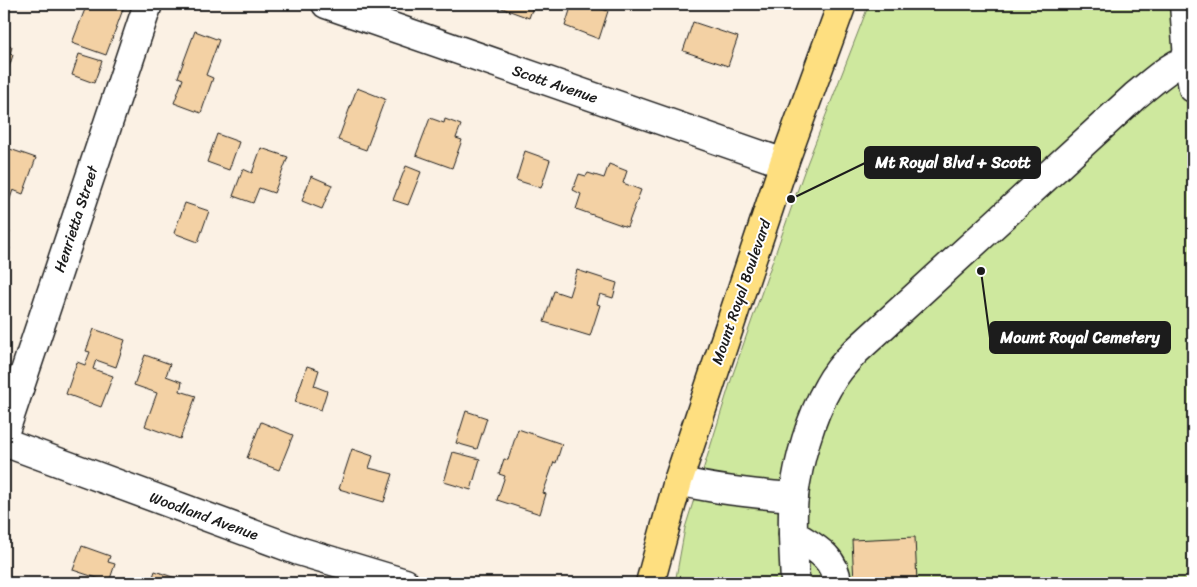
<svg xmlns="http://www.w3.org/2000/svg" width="1197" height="587" viewBox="0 0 1197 587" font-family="Sriracha,sans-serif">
<rect width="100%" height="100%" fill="#fbf1e4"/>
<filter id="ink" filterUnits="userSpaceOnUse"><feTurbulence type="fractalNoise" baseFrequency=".02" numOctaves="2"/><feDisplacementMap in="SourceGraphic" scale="10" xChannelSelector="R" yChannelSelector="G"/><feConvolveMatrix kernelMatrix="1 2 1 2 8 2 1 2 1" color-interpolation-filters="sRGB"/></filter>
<g filter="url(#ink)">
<polygon fill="#cee89e" stroke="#75825d" points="869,4 1193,4 1193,583 675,583 685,528 733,374 805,169"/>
<g fill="#f3d1a4" stroke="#1c1c1c">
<polygon points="87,4 125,4 106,55 72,43"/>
<polygon points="500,4 534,4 529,18 499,7"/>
<polygon points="572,4 587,4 608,11 599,39 565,26"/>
<polygon points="693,22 738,37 728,66 683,51"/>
<polygon points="195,31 219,40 206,75 213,78 201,113 174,103 183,79 178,77"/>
<polygon points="4,45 12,47 10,54 13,55 7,73 4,72"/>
<polygon points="79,54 102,61 94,83 72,75"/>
<polygon points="357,88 385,99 366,150 338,140"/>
<polygon points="430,118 444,123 445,119 461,125 456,138 462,140 452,168 416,155"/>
<polygon points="217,134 239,142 229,170 207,162"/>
<polygon points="4,147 36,158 23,194 13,190 8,204 4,202"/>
<polygon points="261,148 288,157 274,193 259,188 253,203 233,196 243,169 252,173"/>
<polygon points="525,151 550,160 541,188 516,180"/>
<polygon points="609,164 627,171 623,183 641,190 627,227 576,209 581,194 573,190 579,174 586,176 588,173 604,178"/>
<polygon points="406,166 421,172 408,205 393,200"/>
<polygon points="311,176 332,185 322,209 302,201"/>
<polygon points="185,203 209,211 198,242 174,233"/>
<polygon points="4,230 10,232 5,246 10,248 5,261 4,261"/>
<polygon points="577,270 617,283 613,298 600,294 597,304 600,305 590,336 544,322 554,291 569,296"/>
<polygon points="94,329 125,340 116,367 96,360 93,369 113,376 101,407 66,394 77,362 85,365 90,352 86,351"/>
<polygon points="145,355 170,364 166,376 182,382 180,391 196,396 180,439 145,426 157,393 134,385"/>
<polygon points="307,366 319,370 314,386 327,391 321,410 295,402"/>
<polygon points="466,411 487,418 477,449 456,443"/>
<polygon points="261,422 293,435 279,470 247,458"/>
<polygon points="518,429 562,444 556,463 554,462 543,493 546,494 540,514 497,500 505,476 499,474 504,459 508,460"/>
<polygon points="352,449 373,456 369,468 393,474 384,502 339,489"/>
<polygon points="453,452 480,459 471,490 444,482"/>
<polygon points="915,537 917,583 854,583 852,540"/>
<polygon points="82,546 110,556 108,562 115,564 109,582 73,570"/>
<polygon points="155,571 190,583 151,583"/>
</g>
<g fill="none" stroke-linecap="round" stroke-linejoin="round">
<g stroke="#1c1c1c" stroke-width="31">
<g id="minor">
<polyline points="326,4 784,163"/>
<polyline points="1184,4 1188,59 1193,88"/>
<polyline points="4,434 148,4"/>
<polyline points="4,442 299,551 405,583"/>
<path d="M678,481C716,490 754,494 794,497"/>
<path d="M793,534C813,547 835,556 837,583"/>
<path d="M795,583C794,555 791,523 794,496C798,462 811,416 828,387C835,374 845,362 856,351L1135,96C1149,85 1176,59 1193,59"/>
</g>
</g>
<g stroke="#1c1c1c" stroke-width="31">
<polyline id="major" points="650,583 678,481 784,163 842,4"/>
</g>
<use href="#minor" stroke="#fff" stroke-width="28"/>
<use href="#major" stroke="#fedf80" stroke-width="28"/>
</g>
</g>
<g text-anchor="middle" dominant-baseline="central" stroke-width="4" stroke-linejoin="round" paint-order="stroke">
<g font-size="15" fill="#1c1c1c" stroke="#fff">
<text transform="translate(555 84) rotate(19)">Scott Avenue</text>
<text transform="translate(76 219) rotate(-72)">Henrietta Street</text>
<text transform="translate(741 292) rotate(-71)">Mount Royal Boulevard</text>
<text transform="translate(204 516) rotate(20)">Woodland Avenue</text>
</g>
</g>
<path fill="none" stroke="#1c1c1c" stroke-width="2" d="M791 199L865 163M981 271L990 338"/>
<g fill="#1c1c1c" stroke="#fff" stroke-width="2">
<circle cx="791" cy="199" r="5"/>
<circle cx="981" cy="271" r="5"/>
</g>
<g fill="#1c1c1c" stroke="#1c1c1c" stroke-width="2">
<rect x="865" y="147" width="175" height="31" rx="5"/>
<rect x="990" y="322" width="180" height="31" rx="5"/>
</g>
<g font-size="16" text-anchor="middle" font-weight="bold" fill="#fff">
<text x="953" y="168">Mt Royal Blvd + Scott</text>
<text x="1080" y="343">Mount Royal Cemetery</text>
</g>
<rect width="1197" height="587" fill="none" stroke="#fff" stroke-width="20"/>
<rect x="10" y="10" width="1177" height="567" fill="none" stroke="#1c1c1c" stroke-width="2" filter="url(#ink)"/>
</svg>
